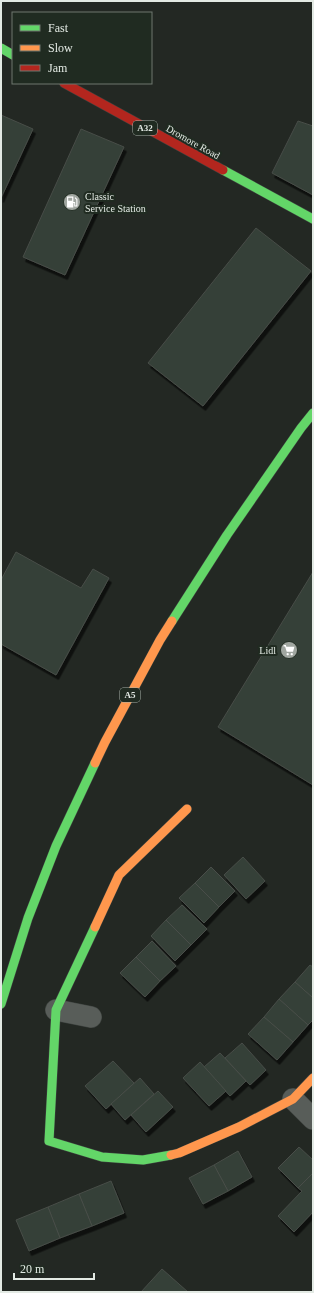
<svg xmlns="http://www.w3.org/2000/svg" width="314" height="1293" viewBox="0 0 314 1293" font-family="'Times New Roman',serif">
<defs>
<filter id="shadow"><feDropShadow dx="2.5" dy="4.5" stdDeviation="0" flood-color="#0009"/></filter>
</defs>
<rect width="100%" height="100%" fill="#232823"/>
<g fill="#344037" stroke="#484d48" filter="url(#shadow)">
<polygon points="1,115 33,129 1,198"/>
<polygon points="298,121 313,126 313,195 272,173"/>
<polygon points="81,129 124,147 65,275 23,257"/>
<polygon points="256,228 311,271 203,406 148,363"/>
<polygon points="16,552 81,588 93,569 109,578 56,675 1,644 1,580"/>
<polygon points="313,572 313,785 218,727"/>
<polygon points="243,857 265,881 246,899 224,875"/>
<polygon points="211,867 235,891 219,907 195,883"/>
<polygon points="195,883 219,907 204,923 179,898"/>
<polygon points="182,905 207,929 191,945 166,920"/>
<polygon points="166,920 191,945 175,961 151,936"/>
<polygon points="152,941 176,966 160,981 136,957"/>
<polygon points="136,957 160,981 145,997 120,973"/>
<polygon points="310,965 313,967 313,998 295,982"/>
<polygon points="295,982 313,998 313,1020 308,1025 279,999"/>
<polygon points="279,999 308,1025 293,1042 264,1017"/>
<polygon points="264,1017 293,1042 277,1060 248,1034"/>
<polygon points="242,1043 266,1070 250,1085 225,1058"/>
<polygon points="220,1053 246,1081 230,1096 204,1067"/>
<polygon points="113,1061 134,1083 106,1109 85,1086"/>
<polygon points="200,1062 226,1091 209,1106 183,1078"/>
<polygon points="140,1078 154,1094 125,1120 111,1104"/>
<polygon points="158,1091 173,1107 146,1132 131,1115"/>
<polygon points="299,1147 313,1160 313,1173 298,1188 278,1168"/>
<polygon points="238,1151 252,1177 228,1191 214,1165"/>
<polygon points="214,1165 228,1191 203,1204 189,1178"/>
<polygon points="313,1173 313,1212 294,1232 278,1216 302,1191 298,1188"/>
<polygon points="111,1181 124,1213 92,1226 79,1194"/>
<polygon points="79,1194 92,1226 60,1238 48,1207"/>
<polygon points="48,1207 60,1238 29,1251 16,1220"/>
<polygon points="162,1269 188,1292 141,1292"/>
</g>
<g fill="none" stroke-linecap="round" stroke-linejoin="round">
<g stroke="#3f4440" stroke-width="22">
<g id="street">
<polyline points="56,1010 91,1017"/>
<polyline points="293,1099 313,1119"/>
</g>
</g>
<g stroke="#3f4440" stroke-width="10">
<g id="fast">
<polyline points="1,48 13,55"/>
<polyline points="223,170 313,219"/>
<polyline points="172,621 227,535 301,428 313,413"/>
<polyline points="95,927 56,1010 49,1141 102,1157 143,1160 171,1155"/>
<polyline points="1,1004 28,918 56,846 95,763"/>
</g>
</g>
<g stroke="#3f4440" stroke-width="10">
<g id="slow">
<polyline points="95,763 105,742 160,640 172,621"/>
<polyline points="95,927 119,875 187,809"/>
<polyline points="171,1155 179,1153 239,1127 293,1099 313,1078"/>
</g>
</g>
<g stroke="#3f4440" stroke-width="10">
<polyline id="jam" points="64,83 223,170"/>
</g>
<use href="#street" stroke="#585d59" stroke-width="21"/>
<use href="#fast" stroke="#63d668" stroke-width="9"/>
<use href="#slow" stroke="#ff974d" stroke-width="9"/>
<use href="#jam" stroke="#b3261e" stroke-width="9"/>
</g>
<defs>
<g id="fuel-disc" transform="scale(0.9)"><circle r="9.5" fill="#a0a6a0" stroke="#202b21"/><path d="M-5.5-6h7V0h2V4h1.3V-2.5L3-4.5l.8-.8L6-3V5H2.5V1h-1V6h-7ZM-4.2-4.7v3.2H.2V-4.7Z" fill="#fff"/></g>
<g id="supermarket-disc" transform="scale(0.9)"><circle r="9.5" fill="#a0a6a0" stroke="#202b21"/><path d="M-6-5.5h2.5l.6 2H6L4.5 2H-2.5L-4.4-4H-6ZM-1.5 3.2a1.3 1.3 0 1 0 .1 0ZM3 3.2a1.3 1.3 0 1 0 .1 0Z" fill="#fff"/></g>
</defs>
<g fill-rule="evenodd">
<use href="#fuel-disc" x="72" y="202"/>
<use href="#supermarket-disc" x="289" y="650"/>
</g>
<g text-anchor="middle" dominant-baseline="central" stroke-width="4" stroke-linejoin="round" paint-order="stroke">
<g fill="#202b21" stroke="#a8b1aa" stroke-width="1">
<rect x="133" y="121" width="24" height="14" rx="3"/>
<rect x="120" y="688" width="20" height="14" rx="3"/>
</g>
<g font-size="9" font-weight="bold" fill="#e3eae4">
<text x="145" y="128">A32</text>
<text x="130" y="695">A5</text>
</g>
<g font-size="10" fill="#e3eae4" stroke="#202b21">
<text transform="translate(193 142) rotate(29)">Dromore Road</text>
</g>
<g font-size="10" fill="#e3eae4" stroke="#202b21" text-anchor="start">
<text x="85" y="196">Classic<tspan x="85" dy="12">Service Station</tspan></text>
<text x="276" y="650" text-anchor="end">Lidl</text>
</g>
</g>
<rect width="314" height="1293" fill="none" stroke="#e3eae4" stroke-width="4"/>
<rect x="12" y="12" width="140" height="72" fill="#202b21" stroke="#6e776f"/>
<rect x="20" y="25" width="20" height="6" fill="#63d668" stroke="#6e776f"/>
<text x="48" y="32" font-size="12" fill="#e3eae4">Fast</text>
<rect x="20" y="45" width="20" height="6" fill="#ff974d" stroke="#6e776f"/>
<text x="48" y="52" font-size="12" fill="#e3eae4">Slow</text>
<rect x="20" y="65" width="20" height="6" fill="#b3261e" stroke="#6e776f"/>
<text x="48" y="72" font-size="12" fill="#e3eae4">Jam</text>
<path d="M14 1273v6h80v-6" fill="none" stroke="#e3eae4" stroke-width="2"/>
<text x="20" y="1273" font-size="12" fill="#e3eae4" stroke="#202b21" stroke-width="3" paint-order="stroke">20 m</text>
</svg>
